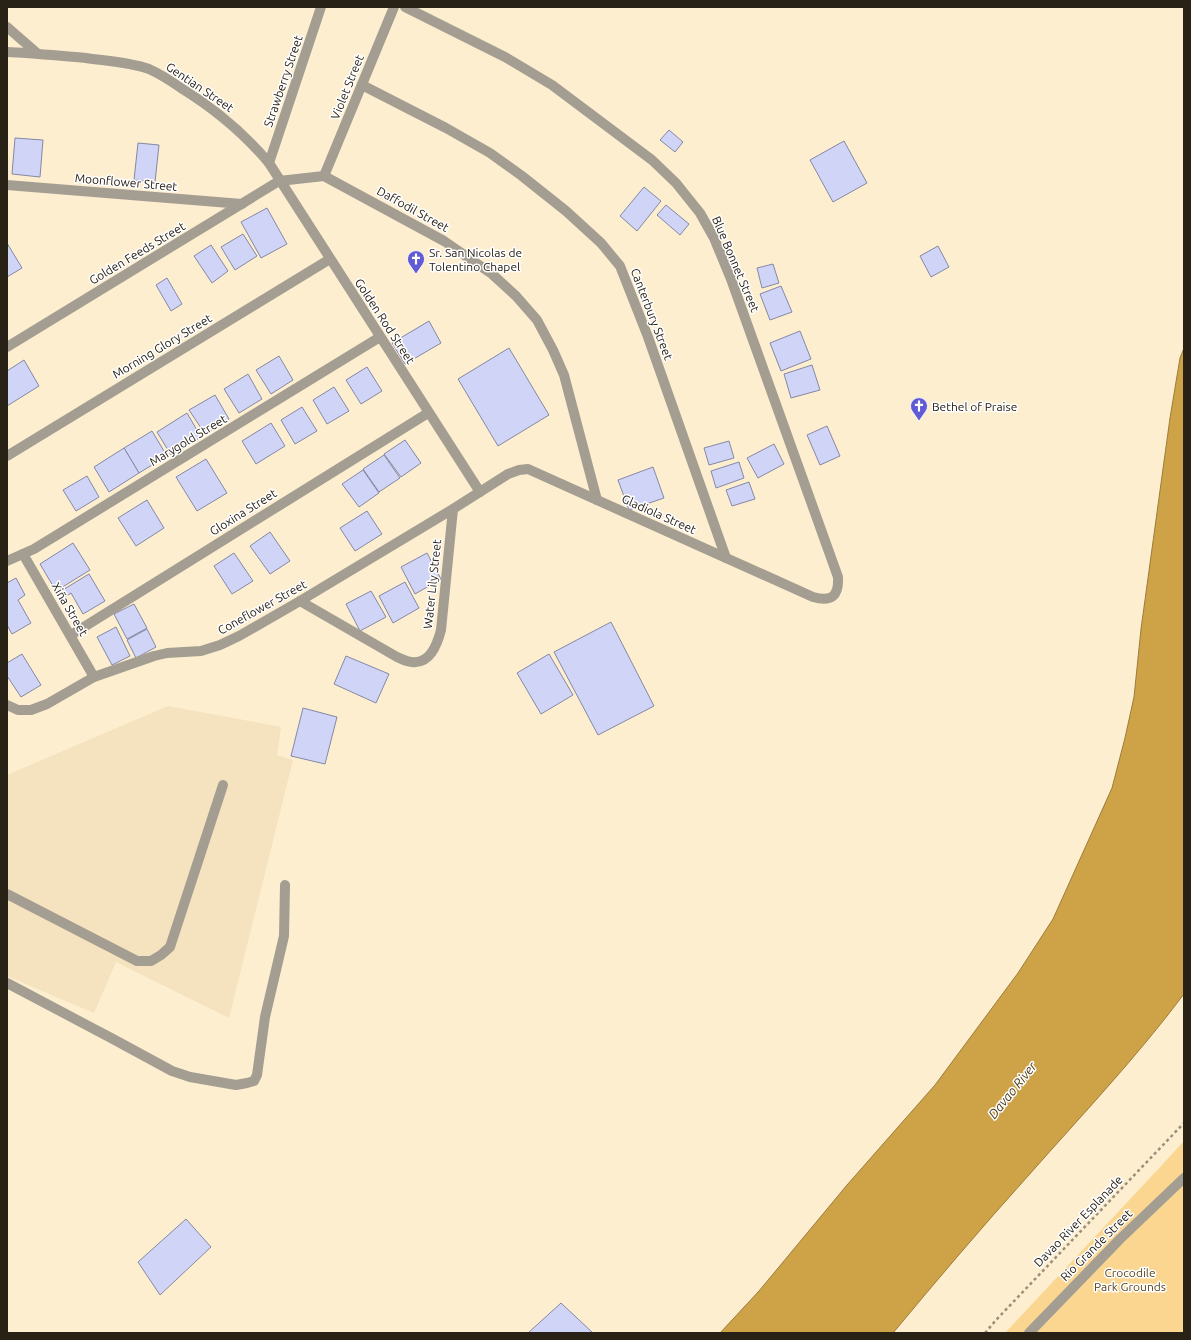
<svg xmlns="http://www.w3.org/2000/svg" width="1191" height="1340" viewBox="0 0 1191 1340" font-family="Ubuntu,sans-serif">
<rect width="100%" height="100%" fill="#fdeed0"/>
<polygon fill="#f5e2be" points="168,706 281,727 277,755 293,760 229,1018 116,962 94,1013 7,976 7,775"/>
<polygon fill="#fad690" points="1184,1141 1184,1333 1005,1333 1162,1165"/>
<path fill="#cea348" stroke="#9c7c39" d="M1184,348V994C1136,1058 1081,1116 1028,1176C982,1227 937,1280 893,1333H720L759,1291L847,1185L935,1085L1018,973L1053,919L1112,788L1125,738L1134,697L1141,629L1170,418L1180,358Z"/>
<g fill="#d0d4f7" stroke="#8588a4">
<polygon points="669,130 683,142 675,152 660,140"/>
<polygon points="15,138 43,140 40,177 12,174"/>
<polygon points="844,141 867,183 833,202 810,160"/>
<polygon points="138,143 159,145 155,182 134,180"/>
<polygon points="644,187 661,201 637,231 620,216"/>
<polygon points="666,205 689,224 680,235 657,215"/>
<polygon points="267,208 287,244 261,258 241,222"/>
<polygon points="243,234 257,256 235,270 221,247"/>
<polygon points="7,243 22,268 7,277"/>
<polygon points="211,245 228,271 212,283 194,256"/>
<polygon points="938,246 949,267 931,277 920,256"/>
<polygon points="773,264 779,283 762,288 757,268"/>
<polygon points="167,278 182,304 171,311 156,285"/>
<polygon points="781,286 792,312 770,320 760,294"/>
<polygon points="429,321 441,343 405,364 392,343"/>
<polygon points="800,331 811,359 781,371 770,343"/>
<polygon points="509,348 549,415 498,446 458,379"/>
<polygon points="279,356 293,380 271,394 256,370"/>
<polygon points="24,360 39,386 7,406 7,371"/>
<polygon points="812,365 820,390 791,398 784,374"/>
<polygon points="367,367 382,391 361,404 346,380"/>
<polygon points="248,374 262,399 239,413 224,389"/>
<polygon points="334,387 349,411 327,424 313,400"/>
<polygon points="215,395 229,419 205,434 189,410"/>
<polygon points="302,407 317,431 295,444 281,420"/>
<polygon points="187,413 201,437 171,455 157,432"/>
<polygon points="271,423 285,446 256,464 242,441"/>
<polygon points="827,426 840,456 820,465 807,435"/>
<polygon points="152,431 167,456 139,473 124,448"/>
<polygon points="405,440 421,463 401,477 384,454"/>
<polygon points="729,441 734,458 709,465 704,448"/>
<polygon points="774,444 784,464 758,478 747,458"/>
<polygon points="124,448 139,473 109,492 94,467"/>
<polygon points="384,455 400,478 379,492 363,469"/>
<polygon points="206,459 227,493 197,511 176,477"/>
<polygon points="739,462 744,478 716,488 711,471"/>
<polygon points="653,467 664,498 629,510 618,480"/>
<polygon points="363,470 379,493 359,507 342,484"/>
<polygon points="87,476 99,497 76,511 63,490"/>
<polygon points="749,482 755,499 732,506 726,490"/>
<polygon points="147,500 164,528 136,546 118,518"/>
<polygon points="367,511 382,534 355,551 340,528"/>
<polygon points="270,532 290,561 270,574 250,546"/>
<polygon points="73,543 90,570 56,591 40,564"/>
<polygon points="234,553 253,581 232,594 214,566"/>
<polygon points="427,553 441,579 415,594 401,567"/>
<polygon points="89,574 105,601 83,614 71,593 65,597 61,591"/>
<polygon points="16,578 25,595 18,600 31,623 12,634 7,625 7,583"/>
<polygon points="405,582 419,608 393,623 379,596"/>
<polygon points="371,591 386,617 360,631 346,604"/>
<polygon points="134,604 147,628 127,639 114,614"/>
<polygon points="611,622 654,706 598,735 554,652"/>
<polygon points="116,627 130,656 112,665 97,637"/>
<polygon points="147,629 156,647 136,658 127,640"/>
<polygon points="22,654 41,685 21,697 7,676 7,663"/>
<polygon points="549,654 573,695 541,714 517,673"/>
<polygon points="346,656 389,674 376,703 334,684"/>
<polygon points="303,708 337,717 325,764 291,756"/>
<polygon points="186,1219 211,1247 160,1295 138,1262"/>
<polygon points="561,1303 593,1333 528,1333"/>
</g>
<g fill="none" stroke-linecap="round" stroke-linejoin="round">
<polyline stroke="#9a8f7a" stroke-width="2.5" stroke-dasharray="3 3" stroke-linecap="butt" points="985,1333 996,1320 1184,1123"/>
<g stroke="#a49d91" stroke-width="10">
<polyline points="7,894 137,961 151,961 161,955 170,947 223,785"/>
<polyline points="7,983 113,1039 172,1071 190,1077 236,1085 247,1083 254,1081 257,1075 265,1017 284,936 285,885"/>
</g>
<g stroke="#a49d91" stroke-width="10">
<polyline points="7,27 38,54"/>
<path d="M7,52C33,53 60,56 86,58C107,61 129,62 149,69C160,74 171,81 181,88C215,109 243,132 269,163L480,492"/>
<polyline points="362,85 446,128 490,153 522,176 566,211 601,243 620,266 648,337 726,558"/>
<polyline points="269,163 321,7"/>
<polyline points="324,176 394,7"/>
<polyline points="7,185 242,204"/>
<polyline points="7,347 279,181 324,176 444,241 492,274 516,296 537,320 553,350 564,375 597,500"/>
<polyline points="7,456 330,259"/>
<polyline points="23,554 94,677"/>
<polyline points="7,561 34,549 380,337"/>
<path d="M300,601L397,657C402,659 407,662 412,662C430,664 437,645 441,630L453,509"/>
<polyline points="71,635 428,413"/>
<path d="M7,705L18,710H31L47,704L94,677L154,656L167,653L201,651L220,645L239,636L300,601L453,509L508,474L519,470L528,469L813,597C831,602 839,597 838,577L731,279L714,238L700,213L676,183L652,160L552,85L505,57L405,7"/>
<polyline points="1029,1333 1120,1239 1184,1178"/>
</g>
</g>
<defs>
<g id="church-pin" transform="scale(0.9)"><path d="M0 17L-7.5 6A9.5 9.5 0 1 1 7.5 6Z" fill="#605bd4" stroke="#fff"/><path d="M-1.2-6h2.4v3.5h3.3v2.4h-3.3V6h-2.4V-.1h-3.3v-2.4h3.3Z" fill="#fff"/></g>
</defs>
<g fill-rule="evenodd">
<use href="#church-pin" x="416" y="259"/>
<use href="#church-pin" x="919" y="406"/>
</g>
<g text-anchor="middle" dominant-baseline="central" stroke-width="3" stroke-linejoin="round" paint-order="stroke">
<g font-size="12" fill="#272116" stroke="#fff">
<text transform="translate(283 81) rotate(-71)">Strawberry Street</text>
<text transform="translate(200 87) rotate(34)">Gentian Street</text>
<text transform="translate(347 87) rotate(-68)">Violet Street</text>
<text transform="translate(126 182) rotate(5)">Moonflower Street</text>
<text transform="translate(413 209) rotate(29)">Daffodil Street</text>
<text transform="translate(137 253) rotate(-31)">Golden Feeds Street</text>
<text transform="translate(736 264) rotate(67)">Blue Bonnet Street</text>
<text transform="translate(652 314) rotate(69)">Canterbury Street</text>
<text transform="translate(385 321) rotate(57)">Golden Rod Street</text>
<text transform="translate(162 346) rotate(-31)">Morning Glory Street</text>
<text transform="translate(188 440) rotate(-31)">Marygold Street</text>
<text transform="translate(243 512) rotate(-32)">Gloxina Street</text>
<text transform="translate(659 514) rotate(24)">Gladiola Street</text>
<text transform="translate(432 584) rotate(-84)">Water Lily Street</text>
<text transform="translate(262 607) rotate(-29)">Coneflower Street</text>
<text transform="translate(70 609) rotate(60)">Xiña Street</text>
<text transform="translate(1078 1221) rotate(-46)">Davao River Esplanade</text>
<text transform="translate(1096 1245) rotate(-45)">Rio Grande Street</text>
</g>
<g font-size="12" fill="#272116" stroke="#fff" text-anchor="start">
<text x="429" y="252">Sr. San Nicolas de<tspan x="429" dy="14">Tolentino Chapel</tspan></text>
<text x="932" y="406">Bethel of Praise</text>
</g>
<g font-size="12" fill="#57441e" stroke="#fff">
<text x="1130" y="1272">Crocodile<tspan x="1130" dy="14">Park Grounds</tspan></text>
</g>
<g font-size="13" font-style="italic" fill="#4b3913" stroke="#fff">
<text transform="translate(1012 1090) rotate(-51)">Davao River</text>
</g>
</g>
<rect width="1191" height="1340" fill="none" stroke="#272116" stroke-width="16"/>
</svg>
